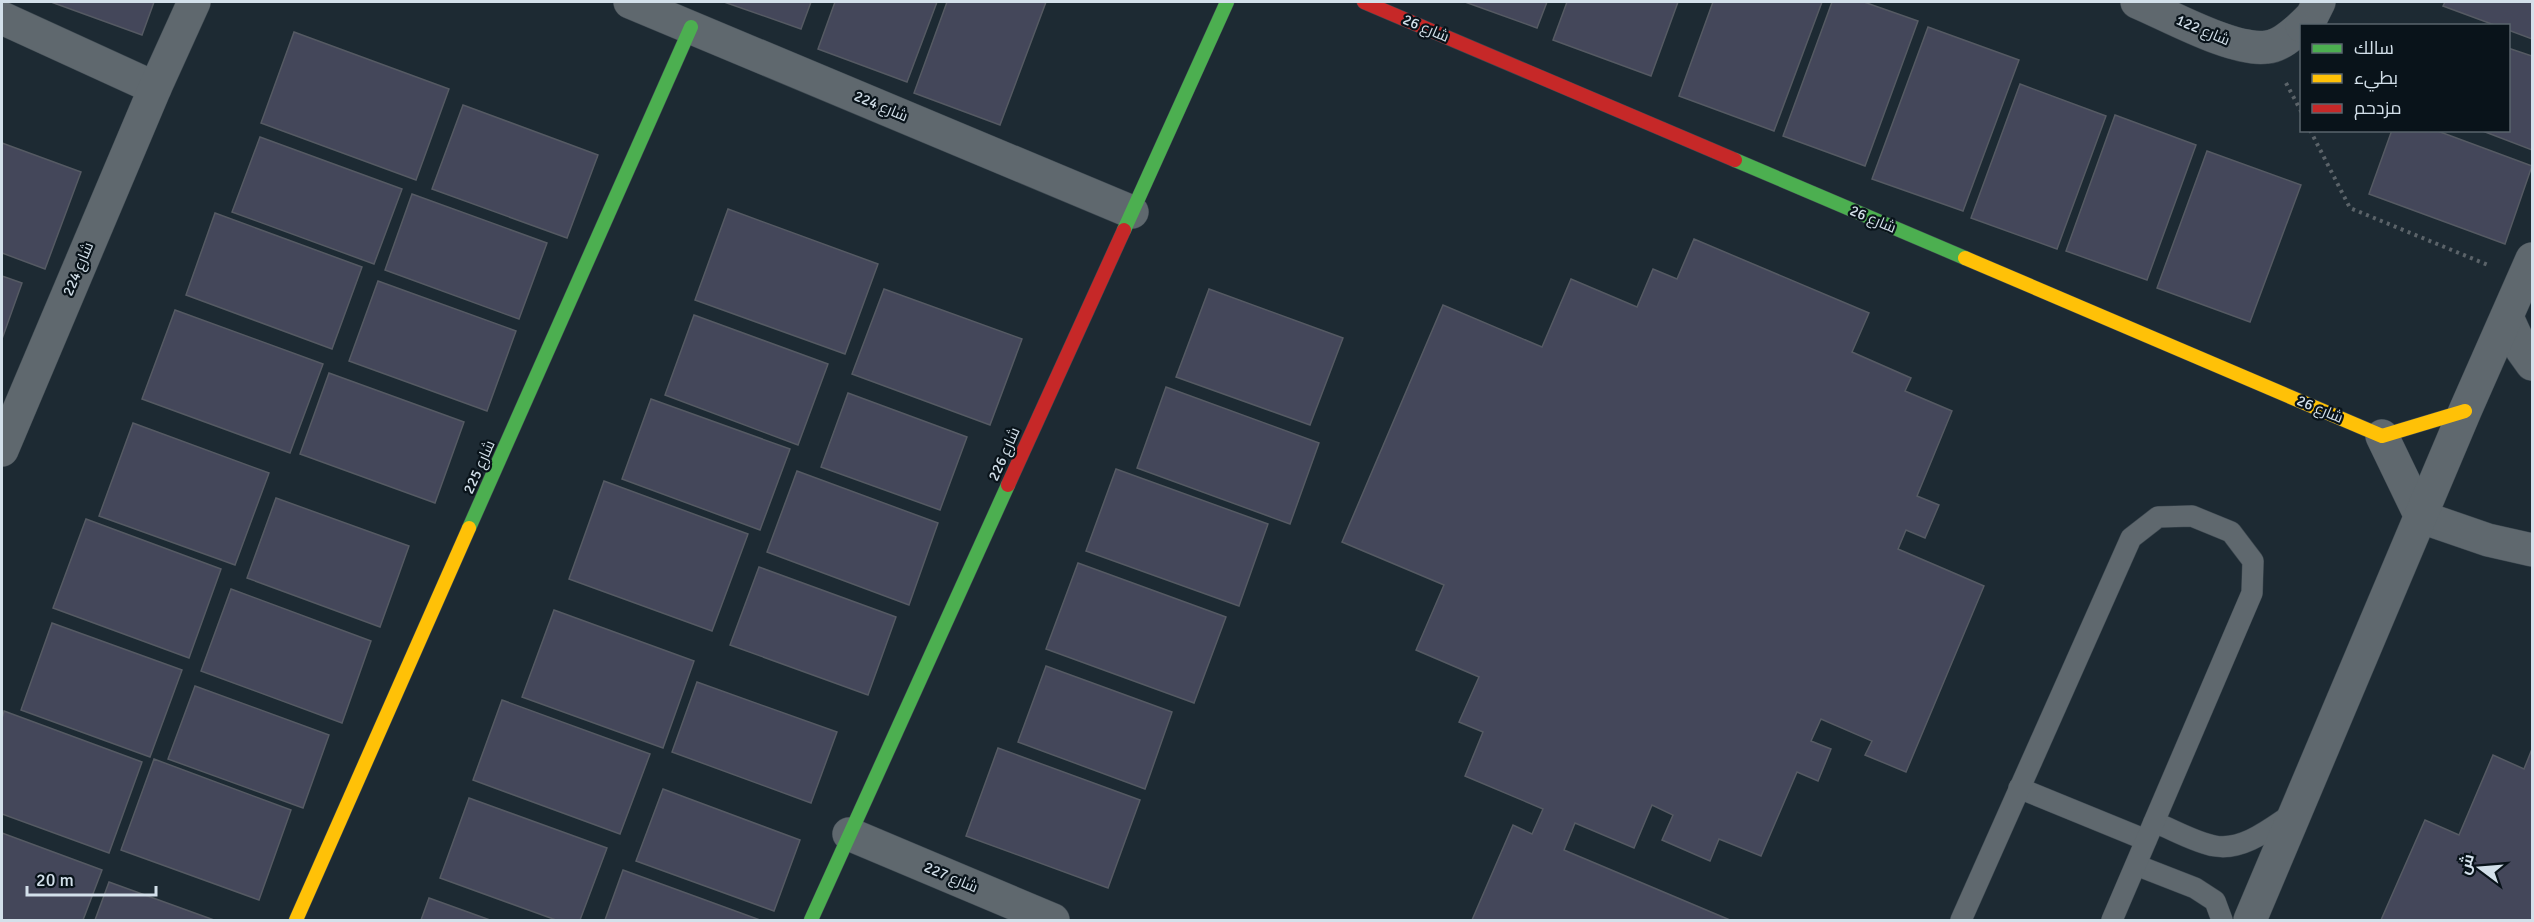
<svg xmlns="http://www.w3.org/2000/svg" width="2534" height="922" viewBox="0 0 2534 922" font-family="Signika,Cairo,sans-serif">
<rect width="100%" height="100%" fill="#1d2a33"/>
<g fill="#44475a" stroke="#555a63" stroke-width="1.5">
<polygon points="51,2 154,2 142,35"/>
<polygon points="724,2 811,2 801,29"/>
<polygon points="835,2 937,2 907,82 818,49"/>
<polygon points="947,2 1046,2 1000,125 914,93"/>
<polygon points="1465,2 1547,2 1537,28"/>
<polygon points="1567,2 1678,2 1651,76 1553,40"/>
<polygon points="1713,2 1822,2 1774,131 1679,96"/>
<polygon points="1832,2 1864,2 1918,21 1865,166 1783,136"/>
<polygon points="2445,2 2532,2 2532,39 2508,30 2508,26 2497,26 2443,6"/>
<polygon points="1928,27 2019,60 1963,211 1872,179"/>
<polygon points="294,32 449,89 416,180 261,123"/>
<polygon points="2508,48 2532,56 2532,150 2480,130 2508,130"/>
<polygon points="2020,84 2106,116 2057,249 1971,218"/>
<polygon points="463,105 598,155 567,238 432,189"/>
<polygon points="2115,115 2196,145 2147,280 2066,251"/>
<polygon points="2392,130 2435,130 2532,166 2505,244 2369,194"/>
<polygon points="260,137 402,189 374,264 232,212"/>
<polygon points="2,143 81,172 45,269 2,253"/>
<polygon points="2207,151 2301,185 2250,322 2157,288"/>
<polygon points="412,194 547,243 519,319 385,270"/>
<polygon points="728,209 878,264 845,354 695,300"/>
<polygon points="215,213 362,267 332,349 186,295"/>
<polygon points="1694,239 1869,313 1852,352 1911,378 1905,391 1952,411 1917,496 1939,505 1925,538 1906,530 1898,549 1984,586 1906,772 1865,755 1872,741 1821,719 1811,741 1831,749 1818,781 1797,772 1761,856 1719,839 1710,861 1662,840 1673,815 1652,805 1634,848 1575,823 1564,850 1730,920 1472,920 1513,825 1532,834 1543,809 1465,776 1483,732 1459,722 1479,677 1416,650 1444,585 1342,542 1443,305 1542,347 1571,279 1637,307 1653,269 1677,279"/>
<polygon points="2,276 22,283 2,339"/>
<polygon points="378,281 516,331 487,411 349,361"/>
<polygon points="884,289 1022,339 990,425 852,374"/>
<polygon points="1209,289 1343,338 1310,425 1176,377"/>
<polygon points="175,310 323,364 290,453 142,399"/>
<polygon points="694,315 828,364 798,445 665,395"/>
<polygon points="329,373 464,422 435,503 300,454"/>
<polygon points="1166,387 1319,443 1290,524 1137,468"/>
<polygon points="848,393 967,437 940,510 821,467"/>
<polygon points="651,399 790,449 760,530 622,479"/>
<polygon points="133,423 269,473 235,565 99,516"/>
<polygon points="1116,469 1268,524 1239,606 1086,551"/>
<polygon points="797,471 938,523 909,605 767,552"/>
<polygon points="604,481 748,534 712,631 569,579"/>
<polygon points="276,498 409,546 380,627 247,578"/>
<polygon points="86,519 221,569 189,658 53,608"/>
<polygon points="1078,563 1226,617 1194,703 1046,649"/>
<polygon points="759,567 896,617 868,695 730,645"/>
<polygon points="231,589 371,641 342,723 201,671"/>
<polygon points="554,610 694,661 663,748 522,697"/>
<polygon points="52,623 182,670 150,757 21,710"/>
<polygon points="1046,666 1172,712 1145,789 1018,742"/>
<polygon points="697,682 837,732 811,803 672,752"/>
<polygon points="195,686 329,735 303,808 168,759"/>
<polygon points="502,700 650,754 620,834 473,780"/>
<polygon points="4,711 142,762 109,853 2,814 2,718"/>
<polygon points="998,748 1140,800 1108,888 966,836"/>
<polygon points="2532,749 2532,920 2381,920 2425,820 2459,835 2493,755 2524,769"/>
<polygon points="154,759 291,810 259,900 121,850"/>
<polygon points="663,789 800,840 774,911 636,861"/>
<polygon points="469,798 607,848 580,920 556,920 440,878"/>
<polygon points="2,833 102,870 83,920 2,920"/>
<polygon points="623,870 760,920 605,920"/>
<polygon points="109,882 214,920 95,920"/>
<polygon points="429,898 490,920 421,920"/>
</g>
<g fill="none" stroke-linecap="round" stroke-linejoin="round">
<g stroke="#3d4850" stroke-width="22">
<g id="lane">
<polyline points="2019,788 2146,840"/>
<path d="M2154,822C2172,829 2196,843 2215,846C2244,851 2272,827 2295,812"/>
<polyline points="2136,865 2195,888 2215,901 2222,920"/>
<polyline points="1961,920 2131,538 2158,517 2192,516 2231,532 2253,561 2252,593 2112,920"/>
</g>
</g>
<g stroke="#3d4850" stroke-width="34">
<g id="street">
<polyline points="630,2 1132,212"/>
<path d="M2137,2C2168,15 2234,52 2267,47C2280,46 2292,35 2302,26"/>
<polyline points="2,18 155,88"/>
<polyline points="2302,26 2312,16 2319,2"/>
<polyline points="2507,317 2522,350 2532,364"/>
<polyline points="2382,436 2421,517 2488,540 2532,550"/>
<polyline points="2,450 155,88 194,2"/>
<polyline points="849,834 1053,920"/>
<polyline points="2250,920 2465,411 2532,259"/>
</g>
</g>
<g stroke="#3d4850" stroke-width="15">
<g id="fast">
<polyline points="1735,160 1965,258"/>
<polyline points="1124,230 1227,2"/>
<polyline points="469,528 691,27"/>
<polyline points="811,920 1008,485"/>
</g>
</g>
<g stroke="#3d4850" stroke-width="15">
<g id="slow">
<polyline points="1965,258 2382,436 2465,411"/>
<polyline points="296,920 469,528"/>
</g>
</g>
<g stroke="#3d4850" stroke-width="15">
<g id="jam">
<polyline points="1364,2 1735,160"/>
<polyline points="1008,485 1124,230"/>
</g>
</g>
<g stroke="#5b6369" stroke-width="4" stroke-dasharray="3 4.5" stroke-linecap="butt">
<polyline points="2286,83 2302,113"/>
<polyline points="2310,130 2350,208 2488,265"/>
</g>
<use href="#lane" stroke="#5f686e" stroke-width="21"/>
<use href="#street" stroke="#5f686e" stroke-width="33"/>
<use href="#fast" stroke="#4caf50" stroke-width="14"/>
<use href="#slow" stroke="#ffc107" stroke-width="14"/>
<use href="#jam" stroke="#c62828" stroke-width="14"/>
</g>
<g text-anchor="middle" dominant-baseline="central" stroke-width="4.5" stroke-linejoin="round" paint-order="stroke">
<g font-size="15" fill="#d3e0ea" stroke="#09131a">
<text transform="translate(1426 28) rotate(23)">شارع 26</text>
<text transform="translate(2203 30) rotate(23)">شارع 122</text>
<text transform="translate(881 106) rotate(23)">شارع 224</text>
<text transform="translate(1873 219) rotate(23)">شارع 26</text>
<text transform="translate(78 269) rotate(-67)">شارع 224</text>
<text transform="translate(2320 409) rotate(23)">شارع 26</text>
<text transform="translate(1004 454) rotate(-66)">شارع 226</text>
<text transform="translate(479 467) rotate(-66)">شارع 225</text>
<text transform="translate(951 877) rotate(23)">شارع 227</text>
</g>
</g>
<rect width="2534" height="922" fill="none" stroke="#d3e0ea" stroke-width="6"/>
<rect x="2300" y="24" width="210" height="108" fill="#09131a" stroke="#5a656d" stroke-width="1.5"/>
<rect x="2312" y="44" width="30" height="9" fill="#4caf50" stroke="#5a656d" stroke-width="1.5"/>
<text x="2354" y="54" font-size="18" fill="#d3e0ea">سالك</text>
<rect x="2312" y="74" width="30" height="9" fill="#ffc107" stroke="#5a656d" stroke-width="1.5"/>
<text x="2354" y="84" font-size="18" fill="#d3e0ea">بطيء</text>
<rect x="2312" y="104" width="30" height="9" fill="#c62828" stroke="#5a656d" stroke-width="1.5"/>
<text x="2354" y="114" font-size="18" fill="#d3e0ea">مزدحم</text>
<g transform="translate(2480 868) rotate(286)" stroke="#09131a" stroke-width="4.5" paint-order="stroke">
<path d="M0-4.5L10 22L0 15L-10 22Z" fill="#d3e0ea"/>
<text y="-9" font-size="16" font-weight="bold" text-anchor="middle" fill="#d3e0ea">ش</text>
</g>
<path d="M27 886v9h129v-9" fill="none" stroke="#d3e0ea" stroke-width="3"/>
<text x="36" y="886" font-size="18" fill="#d3e0ea" stroke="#09131a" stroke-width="4.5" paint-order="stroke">20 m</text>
</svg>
